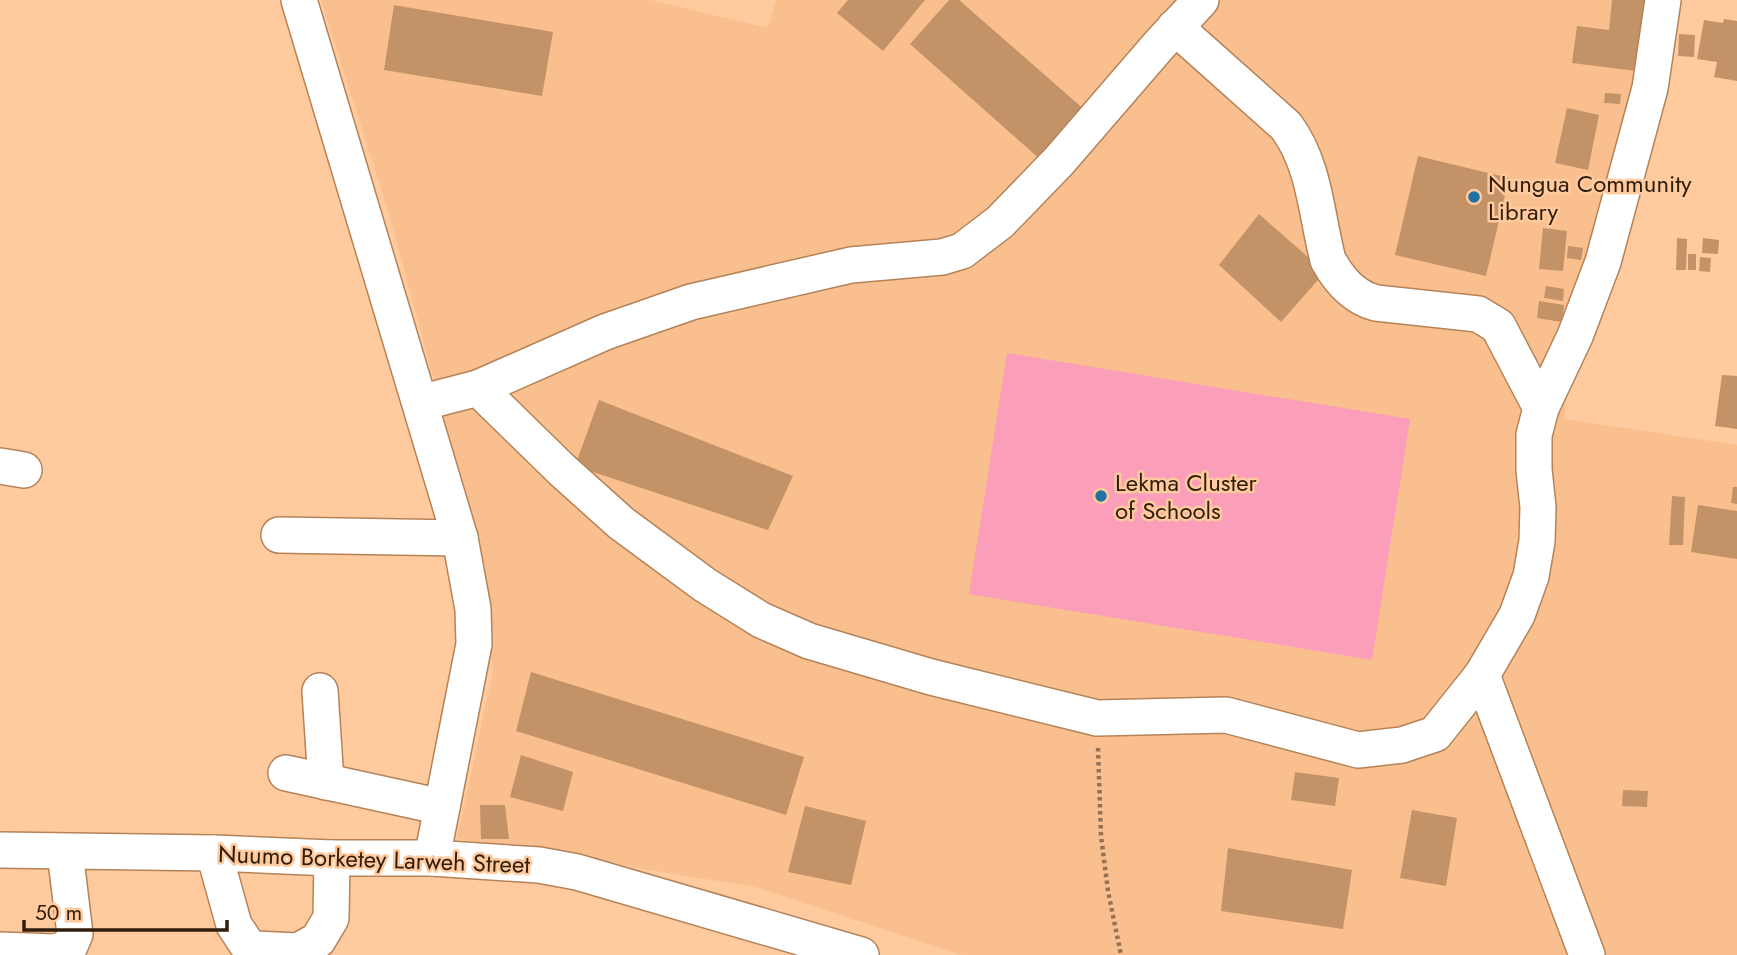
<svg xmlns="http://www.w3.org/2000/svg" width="1737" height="955" viewBox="0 0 1737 955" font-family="Jost,sans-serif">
<rect width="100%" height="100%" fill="#ffca9e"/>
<polygon fill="#fabf8e" points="321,0 650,0 768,28 776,0 1656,0 1570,353 1564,419 1737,445 1737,955 962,955 756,887 457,839 493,671 479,547 390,217"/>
<polygon fill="#fa9eb9" points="1007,353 1410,419 1372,660 969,594"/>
<g fill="#c49267">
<polygon points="848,0 925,0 883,51 837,13"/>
<polygon points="949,0 959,0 1086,111 1042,161 910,44"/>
<polygon points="1612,0 1653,0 1644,72 1572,63 1577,26 1609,30"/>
<polygon points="394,5 553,32 542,96 384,70"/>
<polygon points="1724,19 1737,21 1737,81 1714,77 1717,62 1697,59 1704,20 1723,23"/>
<polygon points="1679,34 1695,35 1694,57 1678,56"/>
<polygon points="1605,93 1621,94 1620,104 1604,103"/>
<polygon points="1567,108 1599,115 1588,170 1555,163"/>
<polygon points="1418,156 1509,178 1486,276 1395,255"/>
<polygon points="1259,214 1325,272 1281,322 1219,265"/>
<polygon points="1543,228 1567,231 1563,271 1539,269"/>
<polygon points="1677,238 1687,239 1686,270 1676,270"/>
<polygon points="1703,238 1719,240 1718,254 1702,253"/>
<polygon points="1568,246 1583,248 1581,260 1567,258"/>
<rect x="1688" y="254" width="8" height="16"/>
<polygon points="1700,257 1711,258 1710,272 1699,271"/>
<polygon points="1546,286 1564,289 1563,301 1544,298"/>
<polygon points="1539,301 1564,305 1562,322 1537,318"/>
<polygon points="1722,375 1737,376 1737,429 1715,426"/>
<polygon points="599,400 793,476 768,530 575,466"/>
<polygon points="1733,487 1737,487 1737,504 1731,503"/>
<polygon points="1672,496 1685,497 1683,545 1669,545"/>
<polygon points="1698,505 1737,511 1737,559 1691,552"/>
<polygon points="531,672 804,757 786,815 516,731"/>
<polygon points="521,755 573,772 563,811 510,797"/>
<polygon points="1295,772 1339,778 1335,806 1291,800"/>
<polygon points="1623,790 1648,791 1647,807 1622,806"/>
<polygon points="480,805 505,805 509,839 481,839"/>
<polygon points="805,806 866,821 851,885 788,872"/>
<polygon points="1412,810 1457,818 1446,886 1400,878"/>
<polygon points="1228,848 1352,870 1343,929 1221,911"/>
</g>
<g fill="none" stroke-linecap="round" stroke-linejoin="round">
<g stroke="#b48359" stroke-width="38">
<g id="minor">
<polyline points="299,0 460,538 473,609 474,644 432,858"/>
<path d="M1175,27L1286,126C1315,165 1316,214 1328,260C1339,280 1353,297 1376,303L1478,314L1498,326L1541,408"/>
<polyline points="478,388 562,470 621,523 705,585 761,620 809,641 931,677 1097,718 1226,715 1358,750 1402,745 1435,734 1482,675 1517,615 1531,576 1537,541 1538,507 1534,470 1534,435 1541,408 1575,336 1603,262 1650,88 1663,0"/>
<polyline points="420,403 478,388 605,332 691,302 851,265 942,257 962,251 1000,222 1059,161 1160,44 1201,0"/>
<polyline points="0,466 24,470"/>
<polyline points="279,535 460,538"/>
<polyline points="1482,675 1587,955"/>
<polyline points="320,691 326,782"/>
<polyline points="286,773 442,807"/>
<polyline points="0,850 214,853 332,858 432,858 539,865 577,872 861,955"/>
<polyline points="214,853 234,925 248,946 255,949 298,951 318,940 331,918 332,858"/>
<polyline points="0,950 54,952 69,948 75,934 65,852"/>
</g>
</g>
<polyline stroke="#967254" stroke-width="4.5" stroke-dasharray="3.5 3.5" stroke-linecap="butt" points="1098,748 1101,836 1108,891 1121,955"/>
<use href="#minor" stroke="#fff" stroke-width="35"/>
</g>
<g fill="#2172a3" stroke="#ffca9e" stroke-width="2.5">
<circle cx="1474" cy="197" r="7"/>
<circle cx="1101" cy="496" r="7"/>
</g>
<g text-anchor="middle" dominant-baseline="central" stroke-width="5" stroke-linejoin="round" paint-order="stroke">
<g font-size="24" fill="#301d0b" stroke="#ffca9e" text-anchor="start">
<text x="1488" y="183">Nungua Community<tspan x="1488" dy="28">Library</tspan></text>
<text x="1115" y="482">Lekma Cluster<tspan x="1115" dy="28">of Schools</tspan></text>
</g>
<g font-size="24" fill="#301d0b" stroke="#ffca9e">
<text transform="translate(374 859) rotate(2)">Nuumo Borketey Larweh Street</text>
</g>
</g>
<path d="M24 920v10h203v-10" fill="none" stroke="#301d0b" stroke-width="3.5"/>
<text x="35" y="920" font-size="21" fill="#301d0b" stroke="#ffca9e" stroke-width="5" paint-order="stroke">50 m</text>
</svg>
